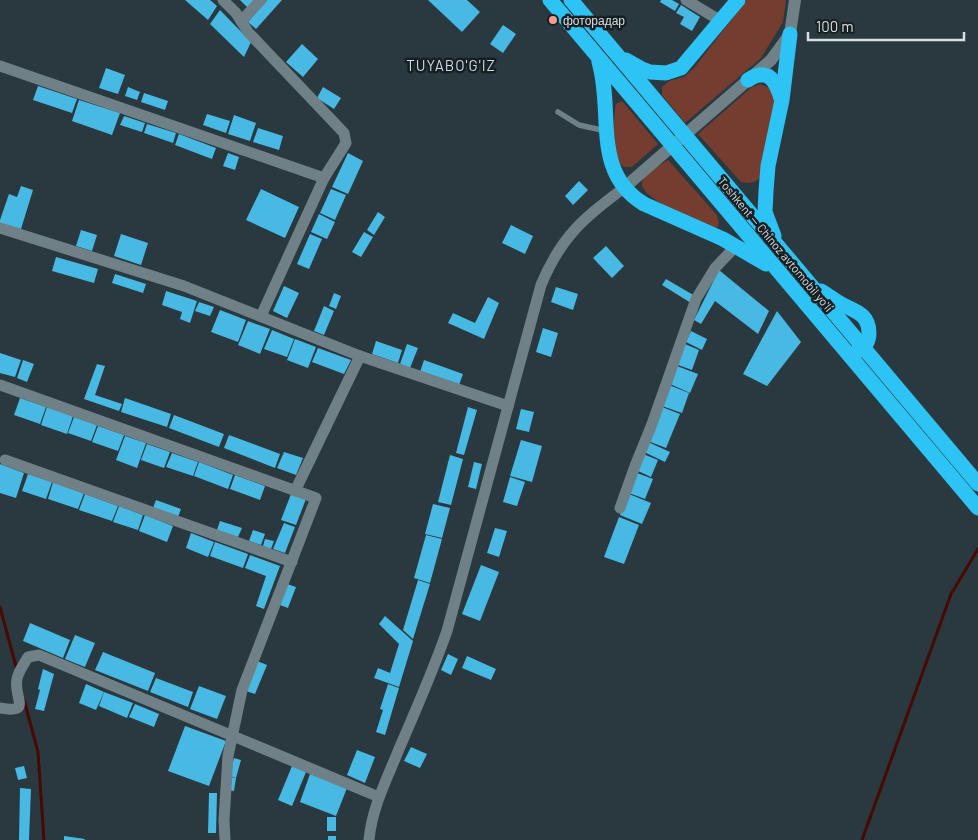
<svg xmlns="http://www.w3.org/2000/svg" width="978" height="840" viewBox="0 0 978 840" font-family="Barlow,sans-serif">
<rect width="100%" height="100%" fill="#2a393f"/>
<g fill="#753c30">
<polygon points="747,0 786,0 783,22 761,58 685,123 662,95 662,87 669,81 684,77 694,68"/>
<path d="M760,84L772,89L776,96L761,177C754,183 750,184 741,182L698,134L752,87Z"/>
<path d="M622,101L658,144L632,167C627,167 623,168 620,164C613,156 613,115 616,104Z"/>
<path d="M668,160L717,215L719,223L718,227L714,228C700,222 641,200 642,183C643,173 661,165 668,160Z"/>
</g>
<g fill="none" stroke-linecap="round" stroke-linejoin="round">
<g stroke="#470901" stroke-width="3">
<polyline points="0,607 17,670"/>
<polyline points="24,700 38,752 44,840"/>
<polyline points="862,840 951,594 978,549"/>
</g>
</g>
<g fill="#47b9e3">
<polygon points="185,0 210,0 217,6 208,20"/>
<polygon points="240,0 256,0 248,8"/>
<polygon points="267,0 282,0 256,29 248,22"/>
<polygon points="428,0 467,0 480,12 462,32"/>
<polygon points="661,0 672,0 679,4 675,11 660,2"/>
<polygon points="681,5 700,17 692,31 680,24 684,17 676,13"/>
<polygon points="220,10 251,42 244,57 210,24"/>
<polygon points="503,25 516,34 503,53 490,44"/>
<polygon points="302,44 318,59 303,77 286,62"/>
<polygon points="106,68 125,75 118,94 99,88"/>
<polygon points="38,86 77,99 72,113 33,100"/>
<polygon points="128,87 140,92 137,100 125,96"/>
<polygon points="323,87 341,98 334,109 317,98"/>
<polygon points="144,93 168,101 165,110 141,102"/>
<polygon points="79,100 120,113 112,135 72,121"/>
<polygon points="207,114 230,121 226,133 203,125"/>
<polygon points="234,115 256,123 250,141 228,134"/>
<polygon points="124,116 145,123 142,132 120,125"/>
<polygon points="147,124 176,133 173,143 144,133"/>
<polygon points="258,128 283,136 279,150 253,142"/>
<polygon points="179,134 216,148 212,159 175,145"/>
<polygon points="228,153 239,157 235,170 223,166"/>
<polygon points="348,153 363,161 348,194 332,187"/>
<polygon points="579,181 588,190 573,205 565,196"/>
<polygon points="21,186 33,190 21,229 0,223 0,220 9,194 17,197"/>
<polygon points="261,189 299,207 285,238 246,220"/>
<polygon points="331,189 346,195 335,220 320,213"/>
<polygon points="378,212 385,217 374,235 367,230"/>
<polygon points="319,214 335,222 327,239 311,232"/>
<polygon points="511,225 533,236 525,254 502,243"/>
<polygon points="81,230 97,235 92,251 76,246"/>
<polygon points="364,232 373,237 361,257 352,252"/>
<polygon points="121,234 148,243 141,265 114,256"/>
<polygon points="310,234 322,239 309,269 297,264"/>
<polygon points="606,246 624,266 612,278 593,258"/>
<polygon points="56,257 98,269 94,283 52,271"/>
<polygon points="719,270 769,311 758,334 715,301 701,324 694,320"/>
<polygon points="115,274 146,284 143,293 112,283"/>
<polygon points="666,279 695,296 691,303 662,285"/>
<polygon points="284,286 299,293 287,318 273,311"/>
<polygon points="556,287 578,294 573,310 551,302"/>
<polygon points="166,291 197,301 190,323 180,319 182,312 162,305"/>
<polygon points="334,293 341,296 336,309 329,306"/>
<polygon points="488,297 499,303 484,339 448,323 453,313 475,323"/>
<polygon points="199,302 214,307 210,316 195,311"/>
<polygon points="324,306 334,311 324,335 314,331"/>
<polygon points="220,310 246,320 238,342 211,332"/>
<polygon points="777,311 801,342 767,386 743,374"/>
<polygon points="248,321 270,329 260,354 238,345"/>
<polygon points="543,328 558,333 551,357 536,352"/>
<polygon points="272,330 294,339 287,357 264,349"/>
<polygon points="691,331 707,339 702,350 686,342"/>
<polygon points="295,339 316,347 308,368 287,360"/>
<polygon points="376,341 402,350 398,363 372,354"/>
<polygon points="407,344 418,348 410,368 400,364"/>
<polygon points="685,344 699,350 692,370 678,365"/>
<polygon points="318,348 351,360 344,374 312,362"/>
<polygon points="0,353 21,360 15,377 0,373"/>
<polygon points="23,360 34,364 27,382 17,378"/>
<polygon points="424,360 463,374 459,385 420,372"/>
<polygon points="97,364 105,366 95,395 122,404 119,411 84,399"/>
<polygon points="677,366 698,374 690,393 670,384"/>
<polygon points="669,385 689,393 682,413 662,406"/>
<polygon points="20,398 46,407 40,424 14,415"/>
<polygon points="125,398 171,414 167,427 121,412"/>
<polygon points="47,407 73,416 67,434 41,425"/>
<polygon points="468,407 477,410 464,455 456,453"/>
<polygon points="662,407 680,414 666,448 648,441"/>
<polygon points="521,409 534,412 529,432 516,429"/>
<polygon points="174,415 224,434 219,447 169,428"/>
<polygon points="74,417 97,425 91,441 68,433"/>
<polygon points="98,426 124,435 118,451 92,442"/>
<polygon points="229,435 280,454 275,468 224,448"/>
<polygon points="125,436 146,443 137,468 116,460"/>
<polygon points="521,440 542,446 532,482 510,476"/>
<polygon points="648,442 670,452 665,462 644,452"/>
<polygon points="147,444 170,452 164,468 141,460"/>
<polygon points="284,452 303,458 296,475 277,468"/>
<polygon points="172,453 198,462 193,476 166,467"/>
<polygon points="643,454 658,460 651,477 636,470"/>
<polygon points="450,455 463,459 451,505 438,502"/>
<polygon points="199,462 233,475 228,489 194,476"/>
<polygon points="474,462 482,464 476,489 468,487"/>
<polygon points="0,464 24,473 16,498 0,493"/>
<polygon points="637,473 653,479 645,499 629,493"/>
<polygon points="28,474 52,482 46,499 22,491"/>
<polygon points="235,475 265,486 260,500 230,489"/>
<polygon points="510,477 525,482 517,506 503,502"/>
<polygon points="53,482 84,493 78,509 48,499"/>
<polygon points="85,494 118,506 112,521 79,510"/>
<polygon points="291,494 306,499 296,525 281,520"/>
<polygon points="629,494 651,503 642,524 620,515"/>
<polygon points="156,500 181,509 178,517 153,508"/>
<polygon points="433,504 450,508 442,538 425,534"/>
<polygon points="119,506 143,515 138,530 113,522"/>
<polygon points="145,515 173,526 167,542 139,531"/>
<polygon points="619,517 639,525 624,564 604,557"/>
<polygon points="220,521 242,528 238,537 217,530"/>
<polygon points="284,523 295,527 285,553 273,549"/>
<polygon points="495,528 507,531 499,557 487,553"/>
<polygon points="253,530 265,534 261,545 249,541"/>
<polygon points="191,533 214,542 208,557 186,548"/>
<polygon points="426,535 442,539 430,583 414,578"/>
<polygon points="265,539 274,541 271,549 263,546"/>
<polygon points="215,542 248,554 243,568 210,556"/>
<polygon points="250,555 280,566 264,609 256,606 266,576 245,568"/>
<polygon points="481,565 499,572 480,621 462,614"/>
<polygon points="418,580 430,584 413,639 403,630"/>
<polygon points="287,584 296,587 288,608 280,605"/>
<polygon points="385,616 413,641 399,687 374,678 378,668 390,673 399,644 379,624"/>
<polygon points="30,623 70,640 63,658 23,641"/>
<polygon points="75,635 95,643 85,667 65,659"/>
<polygon points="103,652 155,673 148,691 95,670"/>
<polygon points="448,654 458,659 451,675 441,670"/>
<polygon points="467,656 496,669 491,680 462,668"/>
<polygon points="257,661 267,665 255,694 246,691"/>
<polygon points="43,669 54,674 44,711 35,709 40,690 38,689"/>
<polygon points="156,678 193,692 188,707 150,692"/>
<polygon points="86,684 104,692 96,710 79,703"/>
<polygon points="388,684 399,688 385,735 376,732 383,710 380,709"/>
<polygon points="199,686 226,696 217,719 190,709"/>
<polygon points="104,692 133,703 127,718 99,706"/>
<polygon points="135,704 159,714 154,727 129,717"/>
<polygon points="185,726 226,741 209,786 168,771"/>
<polygon points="411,747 427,754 420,768 404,761"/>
<polygon points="357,750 375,757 365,783 347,775"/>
<polygon points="234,758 241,760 236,778 229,776"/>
<polygon points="24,766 27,778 18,780 15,768"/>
<polygon points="292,766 306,772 292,806 278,800"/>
<polygon points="310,774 347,788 336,816 300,802"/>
<polygon points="229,777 236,778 234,791 227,790"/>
<polygon points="20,788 31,789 29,840 19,840"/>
<polygon points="209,793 217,793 216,833 208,833"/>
<rect x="327" y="817" width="9" height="14"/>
<polygon points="64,836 85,839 84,840 64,840"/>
<rect x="328" y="836" width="8" height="4"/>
</g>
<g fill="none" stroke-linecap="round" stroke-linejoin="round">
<polyline stroke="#708087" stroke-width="5.5" points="558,112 579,125 606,131"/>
<g stroke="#708087" stroke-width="11">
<polyline points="223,0 236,13 248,32 344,133 346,143 324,178"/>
<polyline points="686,0 721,21"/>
<polyline points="241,21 261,0"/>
<polyline points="0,66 324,178 261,316"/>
<polyline points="0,228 184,286 360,356 508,406"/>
<polyline points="0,385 316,498 242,690 228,756 224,820 225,840"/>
<polyline points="5,460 292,562"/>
<polyline points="295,491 360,356"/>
<polyline points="620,508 635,466 652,424 696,299 715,268 736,246"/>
<path d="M0,708C33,714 13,698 17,679C18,672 24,664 28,657L39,655L379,797"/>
<path d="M369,840C372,807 387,779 399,749C416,710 433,671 447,631L541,285C562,235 583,219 625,187"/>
</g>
<polyline stroke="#708087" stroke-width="12" points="625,187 771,60 790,34 795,0"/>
<g stroke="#2dc3f4" stroke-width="15">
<polyline points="550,0 978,508"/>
<polyline points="571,0 978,484"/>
<polyline points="626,60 642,69 650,72 666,73 681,68 738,0"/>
<path d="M599,62C614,112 591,172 644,204L723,239L766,264"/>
<path d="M748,80C751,78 756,75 760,75C773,73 778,89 781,98"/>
<polyline points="774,236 765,212 766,191 768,166 782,100 790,34"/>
<path d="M821,291C828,295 834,300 841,304C855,311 869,314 869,333C869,343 864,348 856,352"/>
</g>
</g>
<circle fill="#f49d8b" stroke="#181f22" stroke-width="2" cx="553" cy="20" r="5"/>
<g text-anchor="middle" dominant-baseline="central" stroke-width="5" stroke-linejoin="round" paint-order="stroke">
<g font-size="12" fill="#d7dfe3" stroke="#181f22" text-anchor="start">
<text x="563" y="20">фоторадар</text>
</g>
<g font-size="12" fill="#d7dfe3" stroke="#181f22">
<text transform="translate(776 244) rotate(50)">Toshkent — Chinoz avtomobil yoʻli</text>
</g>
<g font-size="15" letter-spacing="1" fill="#ccdee6" stroke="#181f22">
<text x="451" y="65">TUYABO'G'IZ</text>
</g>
</g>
<path d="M808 32v8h156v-8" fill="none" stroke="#d7dfe3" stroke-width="2.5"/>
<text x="816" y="32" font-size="15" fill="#d7dfe3" stroke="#181f22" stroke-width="4" paint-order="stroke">100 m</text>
</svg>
